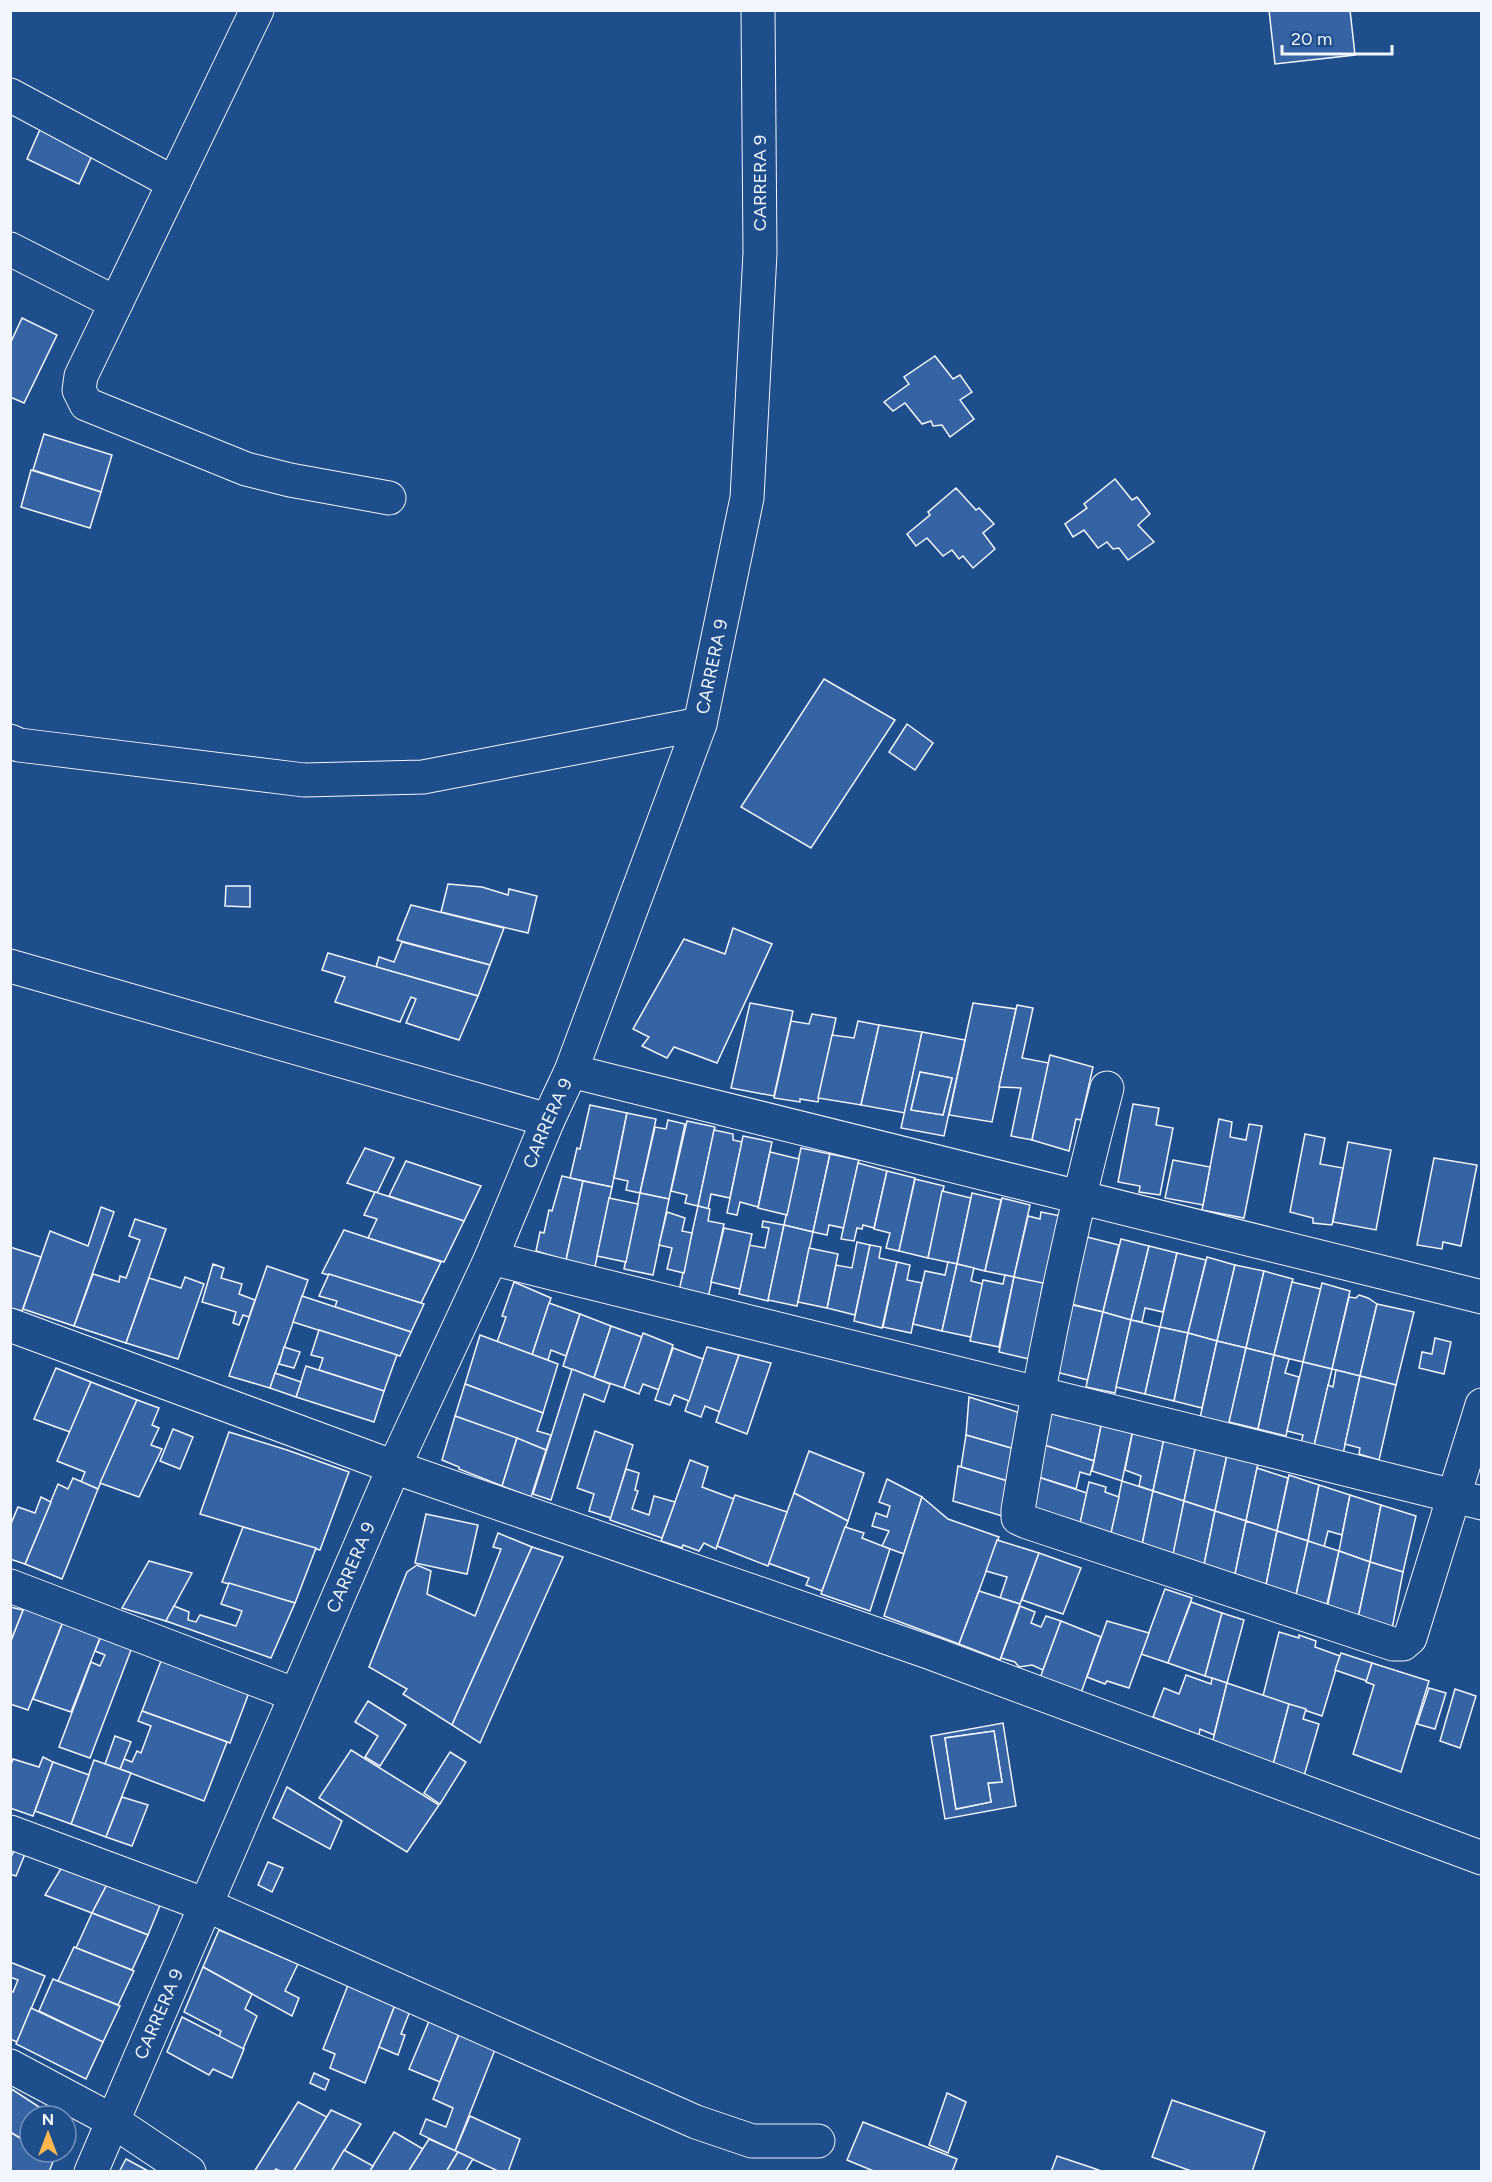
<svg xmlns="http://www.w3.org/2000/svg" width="1492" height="2182" viewBox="0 0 1492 2182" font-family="Figtree,sans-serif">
<rect width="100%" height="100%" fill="#1f4e8c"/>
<g fill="#3563a3" stroke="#f2f6ff" stroke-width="1.5" fill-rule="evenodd">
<polygon points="1269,10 1350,10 1355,55 1275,64"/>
<polygon points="42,125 95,149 79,184 27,159"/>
<polygon points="22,318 57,335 24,403 10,397 10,344"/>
<polygon points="935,356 953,379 960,375 972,392 960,400 974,419 950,437 942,425 933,426 931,421 922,424 905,403 893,411 884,402 909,384 904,377"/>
<polygon points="44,434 112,455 101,492 33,470"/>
<polygon points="31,470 101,492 90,528 21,507"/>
<polygon points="1115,479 1132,500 1137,497 1150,514 1138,525 1154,542 1128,560 1119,548 1113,549 1107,542 1098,548 1084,530 1073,537 1065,524 1087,508 1084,504"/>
<polygon points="956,488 976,510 979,508 994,524 983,533 995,549 973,568 963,556 959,559 952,550 943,556 927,538 916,546 907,534 930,515 928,512"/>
<polygon points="824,679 895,720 811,848 741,807"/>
<polygon points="907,724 933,743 915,770 889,752"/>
<polygon points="448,884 482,887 508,895 509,889 537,896 528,933 441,912"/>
<polygon points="226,886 250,886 250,907 225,906"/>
<polygon points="411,905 504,928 490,965 397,940"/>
<polygon points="733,928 772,944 717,1063 674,1047 667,1058 642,1046 649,1037 633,1029 684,939 725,954"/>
<polygon points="402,942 490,965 478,996 376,967 379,957 394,962"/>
<polygon points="328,953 478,996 459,1040 406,1023 416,999 411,997 400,1022 335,1002 345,977 322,970"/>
<polygon points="750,1003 793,1011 774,1096 731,1088"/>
<polygon points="973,1003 1016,1009 992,1122 949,1115"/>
<polygon points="1017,1005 1033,1008 1022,1058 1049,1063 1032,1140 1011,1136 1021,1088 999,1087"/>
<polygon points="812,1014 836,1018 818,1102 800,1099 800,1102 774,1098 791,1021 809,1024"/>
<polygon points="858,1021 879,1025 861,1105 818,1098 832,1035 854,1038"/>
<polygon points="879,1025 922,1032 905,1113 861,1105"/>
<path d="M922,1032L965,1040L944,1136L901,1128ZM920,1072L952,1078L943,1115L911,1110Z"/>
<polygon points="1050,1055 1093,1067 1081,1120 1076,1119 1069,1151 1032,1140"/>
<polygon points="920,1072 952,1078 943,1115 911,1110"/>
<polygon points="1133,1104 1159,1108 1156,1125 1173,1128 1160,1195 1139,1192 1140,1186 1118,1182"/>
<polygon points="590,1105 627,1113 612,1187 570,1178 577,1148 580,1149"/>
<polygon points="627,1113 656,1119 640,1193 626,1190 628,1181 614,1178"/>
<polygon points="1219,1119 1232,1122 1230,1137 1246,1140 1249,1124 1262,1126 1244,1218 1202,1210"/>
<polygon points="668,1120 685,1124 669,1199 640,1193 655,1127 666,1129"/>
<polygon points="687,1121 715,1127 698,1206 685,1203 687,1195 671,1191"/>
<polygon points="714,1130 733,1134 733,1140 742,1142 730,1198 711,1194 708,1209 698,1206"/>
<polygon points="1305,1134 1325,1138 1320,1164 1343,1168 1332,1225 1313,1223 1313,1218 1290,1212"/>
<polygon points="743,1136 772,1142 758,1207 740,1202 737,1215 727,1213"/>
<polygon points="1348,1142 1391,1150 1376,1230 1333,1222"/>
<polygon points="365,1148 394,1158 377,1193 347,1183"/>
<polygon points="801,1148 830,1154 813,1232 784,1225"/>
<polygon points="770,1152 799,1159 787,1215 758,1208"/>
<polygon points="830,1154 859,1160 844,1228 829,1225 827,1235 813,1232"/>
<polygon points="1434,1158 1477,1165 1461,1246 1443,1242 1442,1249 1417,1245"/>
<polygon points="1173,1160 1210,1167 1203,1205 1165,1198"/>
<polygon points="406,1161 481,1186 464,1221 389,1196"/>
<polygon points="858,1163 887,1171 874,1228 863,1225 862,1229 857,1228 854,1241 841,1239"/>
<polygon points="887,1171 915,1178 899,1251 886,1248 890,1233 874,1229"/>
<polygon points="562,1176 583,1181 566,1260 536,1251 540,1232 544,1233 549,1210 552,1211"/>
<polygon points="915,1179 944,1186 928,1258 899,1251"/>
<polygon points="583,1181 612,1187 594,1271 565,1265"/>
<polygon points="942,1191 971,1198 957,1264 928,1258"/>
<polygon points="375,1192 464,1221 444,1262 368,1238 377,1219 364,1215"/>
<polygon points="640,1193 669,1199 653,1275 624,1269"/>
<polygon points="972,1193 1001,1200 985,1271 957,1264"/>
<polygon points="609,1198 638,1204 626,1262 597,1256"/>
<polygon points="1002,1198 1030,1205 1014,1277 985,1271"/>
<polygon points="698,1206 710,1209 708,1221 724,1224 708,1298 679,1291"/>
<polygon points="101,1207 114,1212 74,1326 23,1309 50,1231 88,1246"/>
<polygon points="667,1212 685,1218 682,1231 692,1233 684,1273 667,1269 672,1248 659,1245"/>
<polygon points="1041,1212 1061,1216 1047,1285 1014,1277 1028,1216 1040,1219"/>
<polygon points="135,1219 166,1229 126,1343 74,1326 93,1274 119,1282 120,1276 126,1278 140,1240 129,1236"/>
<polygon points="763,1221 784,1225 768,1301 739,1294 749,1245 765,1248 769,1228 762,1227"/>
<polygon points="784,1225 813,1232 797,1306 768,1300"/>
<polygon points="724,1228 752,1234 740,1289 711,1282"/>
<polygon points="344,1230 441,1262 421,1303 322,1273"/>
<polygon points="1083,1236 1119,1245 1103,1312 1067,1303"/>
<polygon points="1121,1239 1149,1246 1131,1320 1103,1312"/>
<polygon points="857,1242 870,1245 855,1315 827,1308 836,1265 852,1268"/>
<polygon points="870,1245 881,1247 879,1258 897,1262 882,1328 854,1321"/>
<polygon points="1149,1246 1177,1253 1163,1312 1145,1308 1142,1322 1131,1320"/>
<polygon points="10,1247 41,1257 22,1311 10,1308"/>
<polygon points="809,1248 838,1254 827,1308 798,1302"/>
<polygon points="1177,1253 1206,1260 1188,1333 1160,1327"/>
<polygon points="1207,1257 1235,1265 1217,1341 1188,1333"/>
<polygon points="897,1262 910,1265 907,1280 922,1283 911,1333 883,1327"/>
<polygon points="948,1262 957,1264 942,1331 913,1324 925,1271 945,1275"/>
<polygon points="213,1264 224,1268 221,1278 242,1284 239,1294 255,1300 249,1317 243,1315 239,1325 233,1323 236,1312 202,1302"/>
<polygon points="957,1264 974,1268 971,1281 983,1284 971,1337 942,1331"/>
<polygon points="1235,1265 1264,1271 1246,1348 1217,1341"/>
<polygon points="267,1266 308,1280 270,1388 229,1376"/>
<polygon points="1264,1271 1293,1279 1274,1355 1246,1348"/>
<polygon points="329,1274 424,1304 411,1332 335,1307 337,1301 319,1296"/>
<polygon points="1005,1275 1014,1277 999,1347 970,1341 983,1280 1003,1284"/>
<polygon points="185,1277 204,1284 178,1359 126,1343 149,1278 181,1288"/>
<polygon points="1014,1277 1043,1283 1041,1294 1043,1295 1029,1359 999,1352"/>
<polygon points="514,1282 551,1298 532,1355 497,1342 506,1317 502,1316"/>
<polygon points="1292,1282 1321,1289 1303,1362 1274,1355"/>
<polygon points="1322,1283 1350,1291 1332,1369 1303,1362"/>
<polygon points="1359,1295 1368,1298 1377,1304 1360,1376 1332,1369 1349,1297 1356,1298"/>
<polygon points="302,1296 411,1332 400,1356 293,1322"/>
<polygon points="549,1303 580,1314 566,1356 551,1350 548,1360 532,1355"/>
<polygon points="1064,1303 1103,1312 1088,1380 1052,1371"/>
<polygon points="1377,1304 1414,1312 1396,1385 1360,1376"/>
<polygon points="1103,1312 1131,1320 1115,1393 1086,1387"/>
<polygon points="580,1314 611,1326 594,1378 563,1366"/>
<polygon points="1131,1320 1160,1327 1145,1394 1116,1387"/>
<polygon points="611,1326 642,1337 624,1388 594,1378"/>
<polygon points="1160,1327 1188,1333 1174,1401 1145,1394"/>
<polygon points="319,1330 397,1355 384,1391 319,1370 323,1358 311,1355"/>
<polygon points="643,1333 673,1345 659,1390 643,1384 639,1394 624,1388"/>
<polygon points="1188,1333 1217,1341 1202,1408 1174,1401"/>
<polygon points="480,1335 558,1364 543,1413 465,1384"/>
<polygon points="1435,1338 1451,1342 1444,1374 1419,1368 1422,1352 1432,1354"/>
<polygon points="1217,1341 1246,1348 1229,1425 1200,1418"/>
<polygon points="284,1347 300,1352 294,1368 279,1364"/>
<polygon points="707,1347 739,1355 720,1412 705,1406 701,1417 685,1411"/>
<polygon points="673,1348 703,1359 689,1401 674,1395 670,1405 655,1400"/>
<polygon points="1246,1348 1274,1355 1258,1429 1229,1422"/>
<polygon points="739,1355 771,1363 747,1434 716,1422"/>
<polygon points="1274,1355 1289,1359 1285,1373 1299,1377 1286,1436 1258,1429"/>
<polygon points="1303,1362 1332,1369 1314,1446 1301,1443 1303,1435 1287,1431"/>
<polygon points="306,1366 384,1391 374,1422 296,1397"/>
<polygon points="56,1368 91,1382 70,1432 34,1419"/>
<polygon points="572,1369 610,1384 604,1402 584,1394 551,1500 533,1494"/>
<polygon points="1336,1370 1360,1376 1343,1454 1314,1446 1328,1385 1333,1387"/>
<polygon points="275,1373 301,1382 296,1397 270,1388"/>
<polygon points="1360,1376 1396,1385 1379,1460 1359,1454 1360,1448 1345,1444"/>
<polygon points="91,1382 137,1400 98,1489 81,1482 85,1472 57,1461"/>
<polygon points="465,1384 543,1413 537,1431 551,1435 546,1450 455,1416"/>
<polygon points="969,1397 1027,1415 1021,1451 966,1435"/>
<polygon points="137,1400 159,1408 152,1425 159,1428 151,1445 162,1449 139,1497 100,1483"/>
<polygon points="1049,1413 1067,1418 1067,1415 1101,1426 1094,1461 1038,1443"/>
<polygon points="455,1416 517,1438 502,1486 459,1469 459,1467 442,1460"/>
<polygon points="1134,1425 1122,1481 1092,1471 1101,1426"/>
<polygon points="1134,1425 1165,1434 1153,1491 1139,1486 1141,1476 1125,1470"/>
<polygon points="173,1429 193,1437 180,1469 160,1461"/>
<polygon points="595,1431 633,1445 611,1518 589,1511 594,1494 577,1488"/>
<polygon points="229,1432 287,1450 349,1472 320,1550 200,1514"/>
<polygon points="1165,1434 1196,1445 1184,1501 1153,1491"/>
<polygon points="966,1435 1018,1450 1014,1483 961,1467"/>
<polygon points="517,1438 546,1450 531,1497 502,1486"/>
<polygon points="1038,1443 1094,1461 1090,1475 1080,1472 1076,1489 1032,1475"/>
<polygon points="1196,1445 1227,1455 1215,1511 1184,1501"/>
<polygon points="809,1451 864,1473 848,1521 794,1493"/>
<polygon points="1227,1455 1258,1464 1246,1521 1215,1511"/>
<polygon points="690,1460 708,1467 702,1487 734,1499 716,1549 704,1543 699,1551 683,1545 682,1548 661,1541"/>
<polygon points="958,1466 1014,1483 1012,1519 953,1501"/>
<polygon points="1257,1468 1288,1478 1277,1531 1246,1521"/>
<polygon points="626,1469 639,1473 635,1490 638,1491 632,1509 649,1515 654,1496 675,1502 662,1538 610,1520"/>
<polygon points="1289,1475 1319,1485 1308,1541 1277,1531"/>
<polygon points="1035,1476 1087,1493 1080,1524 1029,1508"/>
<polygon points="73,1478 98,1489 62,1579 25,1564 58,1484 68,1489"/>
<polygon points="887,1479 922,1497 904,1554 882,1546 889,1531 872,1526 876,1513 887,1517 890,1506 879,1502"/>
<polygon points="1122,1481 1153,1491 1142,1545 1110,1537"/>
<polygon points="1089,1482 1106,1487 1105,1492 1119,1497 1110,1537 1079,1528"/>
<polygon points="1319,1485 1350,1495 1342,1535 1328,1531 1324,1547 1308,1541"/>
<polygon points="1153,1491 1184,1501 1173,1558 1142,1545"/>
<polygon points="794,1493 848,1521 822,1591 806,1585 809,1578 768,1563"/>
<polygon points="735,1495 787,1512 768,1566 717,1546"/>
<polygon points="1350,1495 1381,1505 1370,1562 1339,1551"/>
<polygon points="41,1497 51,1502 25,1564 10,1559 10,1526 18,1507 35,1513"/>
<polygon points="922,1497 948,1519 999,1537 959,1644 884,1616"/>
<polygon points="1184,1501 1215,1511 1204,1565 1173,1554"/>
<polygon points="1381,1505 1416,1516 1403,1572 1370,1562"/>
<polygon points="1215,1511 1246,1521 1235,1574 1204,1565"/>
<polygon points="426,1514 478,1525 467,1574 415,1563"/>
<polygon points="1246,1521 1277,1531 1266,1585 1235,1574"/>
<polygon points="243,1527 316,1548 295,1603 222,1582"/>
<polygon points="845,1527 864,1533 862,1538 890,1549 870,1611 821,1594"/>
<polygon points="1277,1531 1308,1541 1296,1595 1266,1585"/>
<polygon points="498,1533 532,1547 452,1725 403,1694 407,1689 369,1667 407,1572 417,1565 431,1571 427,1594 475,1616 501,1549 493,1547"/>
<polygon points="997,1540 1039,1553 1020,1604 1000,1598 1007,1577 986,1571"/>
<polygon points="1308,1541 1339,1551 1327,1604 1296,1595"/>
<polygon points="532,1547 563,1557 480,1743 452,1725"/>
<polygon points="1339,1551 1370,1562 1358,1618 1327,1608"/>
<polygon points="1039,1553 1081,1568 1063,1614 1022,1600"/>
<polygon points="149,1561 192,1573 166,1621 122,1608"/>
<polygon points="1370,1562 1403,1572 1392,1629 1358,1618"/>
<polygon points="229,1583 295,1603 271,1658 166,1621 174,1606 189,1612 188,1620 196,1622 200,1615 236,1626 242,1611 221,1604"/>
<polygon points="1165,1589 1192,1598 1168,1663 1141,1654"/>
<polygon points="979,1591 1020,1604 1000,1660 959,1644"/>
<polygon points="27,1600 66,1614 28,1710 10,1704 10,1643"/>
<polygon points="1191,1602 1222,1613 1205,1676 1168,1663"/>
<polygon points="1020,1606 1035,1612 1031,1623 1041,1627 1046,1616 1061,1621 1043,1670 1032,1665 1019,1667 1015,1662 1001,1658"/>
<polygon points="10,1607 23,1610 10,1643"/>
<polygon points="1222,1613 1244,1620 1227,1683 1205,1676"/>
<polygon points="66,1614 103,1630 71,1712 33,1699"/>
<polygon points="1061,1621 1101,1637 1081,1693 1040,1678"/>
<polygon points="1107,1621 1149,1633 1129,1688 1107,1681 1105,1684 1087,1677"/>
<polygon points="1279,1632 1299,1638 1299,1635 1316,1641 1315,1647 1340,1656 1322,1716 1263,1696"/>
<polygon points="102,1634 134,1642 90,1758 59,1747 91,1662 100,1666 105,1655 95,1651"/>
<polygon points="164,1653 253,1682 230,1743 142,1711"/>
<polygon points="1341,1653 1372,1663 1367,1681 1335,1670"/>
<polygon points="1372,1663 1429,1681 1401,1772 1353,1754 1374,1685 1366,1682"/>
<polygon points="1186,1675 1211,1684 1212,1678 1227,1683 1214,1735 1200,1729 1199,1735 1153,1717 1164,1688 1179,1694"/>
<polygon points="1227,1683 1289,1704 1273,1765 1213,1740"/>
<polygon points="1429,1688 1446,1693 1435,1729 1417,1724"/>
<polygon points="1455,1689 1476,1696 1460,1748 1440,1741"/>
<polygon points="368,1701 406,1725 380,1766 365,1757 378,1736 355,1722"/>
<polygon points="1289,1704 1306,1709 1303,1719 1319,1724 1304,1776 1273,1765"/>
<polygon points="142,1711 227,1742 204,1801 120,1769 124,1759 132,1762 137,1751 141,1753 151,1726 138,1721"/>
<path d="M1003,1723L1016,1806L945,1819L931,1736ZM994,1731L1002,1782L988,1783L991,1802L956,1809L945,1738Z"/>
<polygon points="994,1731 1002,1782 988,1783 991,1802 956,1809 945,1738"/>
<polygon points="115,1736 131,1742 120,1769 105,1764"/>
<polygon points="351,1750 439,1805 407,1852 319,1798"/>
<polygon points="450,1752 466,1762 440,1804 424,1793"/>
<polygon points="43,1757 53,1762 33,1816 10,1808 10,1767 13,1759 39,1767"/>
<polygon points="94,1760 131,1773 106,1837 71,1824"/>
<polygon points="53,1762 89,1775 71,1824 35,1811"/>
<polygon points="287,1787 342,1821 330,1849 273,1818"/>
<polygon points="122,1797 148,1805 132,1846 106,1837"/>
<polygon points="14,1851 25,1854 16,1876 10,1874 10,1859"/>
<polygon points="65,1862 111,1877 92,1913 45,1895"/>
<polygon points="268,1862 283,1868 272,1892 258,1885"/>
<polygon points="111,1877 163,1898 148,1935 92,1913"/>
<polygon points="92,1913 148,1935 132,1970 76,1948"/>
<polygon points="219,1930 298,1964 285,1991 299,1998 292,2016 203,1967"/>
<polygon points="74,1947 134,1971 118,2005 58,1981"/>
<polygon points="10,1962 45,1976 17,2042 10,2039 10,1991 13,1992 18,1980 10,1977"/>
<polygon points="203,1967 252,1994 245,2009 257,2016 243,2049 219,2037 221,2031 184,2012"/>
<polygon points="53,1979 120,2006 103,2042 39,2011"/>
<polygon points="348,1985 395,2005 365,2083 330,2068 335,2054 323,2049"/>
<polygon points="395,2005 410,2011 401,2034 405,2035 398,2055 379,2047"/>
<polygon points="31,2008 103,2042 86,2079 16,2044"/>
<polygon points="182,2017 244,2049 232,2078 213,2069 209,2075 167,2052"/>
<polygon points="430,2019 459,2034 440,2082 409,2069"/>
<polygon points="460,2032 496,2047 455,2151 420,2134 426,2119 446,2127 453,2108 433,2099"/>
<polygon points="314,2073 329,2080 325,2090 310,2083"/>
<polygon points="10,2088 53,2116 30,2116 30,2144 10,2132"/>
<polygon points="947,2093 966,2102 948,2153 929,2145"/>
<polygon points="1172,2100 1265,2132 1252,2172 1194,2172 1152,2157"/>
<polygon points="298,2102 327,2117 293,2172 282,2172 276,2169 274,2172 254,2172"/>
<polygon points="331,2110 361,2124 331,2172 293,2172"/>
<polygon points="470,2116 520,2139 508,2172 500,2172 455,2151"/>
<polygon points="863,2122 957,2159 952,2172 876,2172 847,2160"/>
<polygon points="10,2132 30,2144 30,2152 43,2152 54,2159 49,2172 10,2172"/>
<polygon points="394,2132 423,2149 408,2172 369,2172"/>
<polygon points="429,2139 458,2152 446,2172 408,2172"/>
<polygon points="344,2150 373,2166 369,2172 331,2172"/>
<polygon points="458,2152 473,2159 465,2172 446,2172"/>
<polygon points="1057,2156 1090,2167 1104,2172 1051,2172"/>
<polygon points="126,2159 150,2172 119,2172"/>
</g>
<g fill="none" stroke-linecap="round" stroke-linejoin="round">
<g stroke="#f2f6ff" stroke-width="35">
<g id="minor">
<polyline points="257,10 81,376 79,390 86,404 246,469 290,480 389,498"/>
<polyline points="10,95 174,183"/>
<polyline points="10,249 116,303"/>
<polyline points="10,741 19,745 304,780 423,777 700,724"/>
<polyline points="10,966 548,1120"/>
<polyline points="571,1071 1482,1297"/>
<path d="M1107,1088C1070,1227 1041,1368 1018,1510V1518L1027,1522L1393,1644H1403L1410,1638L1482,1405"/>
<polyline points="491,1258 1482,1503"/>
<polyline points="10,1325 394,1467 931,1653 1482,1858"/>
<polyline points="10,1586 296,1695"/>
<polyline points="10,1832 206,1905 696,2122 752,2141 818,2141"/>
<polyline points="10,2066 113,2121 189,2172"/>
</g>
</g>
<g stroke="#f2f6ff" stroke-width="35">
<g id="major">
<path id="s1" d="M91,2172L394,1467L491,1258L548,1120L571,1071L700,724L747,498L760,253L758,10"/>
</g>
</g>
<use href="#minor" stroke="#1f4e8c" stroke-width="33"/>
<use href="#major" stroke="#1f4e8c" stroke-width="33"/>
</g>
<g text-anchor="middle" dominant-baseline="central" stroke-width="4.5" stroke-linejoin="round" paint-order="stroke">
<g font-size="18" fill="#f2f6ff" stroke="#1f4e8c">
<text transform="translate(760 183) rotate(-90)">CARRERA 9</text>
<text stroke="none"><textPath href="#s1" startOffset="1630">CARRERA 9</textPath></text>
<text stroke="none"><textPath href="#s1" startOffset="1144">CARRERA 9</textPath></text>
<text stroke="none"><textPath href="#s1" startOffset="658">CARRERA 9</textPath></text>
<text stroke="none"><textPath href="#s1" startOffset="172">CARRERA 9</textPath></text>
</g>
</g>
<rect width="1492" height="2182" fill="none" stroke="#f2f6ff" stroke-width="24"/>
<g transform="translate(48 2134)"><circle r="28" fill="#1f4e8c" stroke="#7391ba" stroke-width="1.5"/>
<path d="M0-4.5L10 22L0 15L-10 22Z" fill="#ffb74d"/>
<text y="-9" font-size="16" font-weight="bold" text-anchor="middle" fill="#f2f6ff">N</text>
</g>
<path d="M1282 45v9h110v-9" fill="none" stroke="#f2f6ff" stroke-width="3"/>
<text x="1291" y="45" font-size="18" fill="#f2f6ff" stroke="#1f4e8c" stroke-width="4.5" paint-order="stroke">20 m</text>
</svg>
